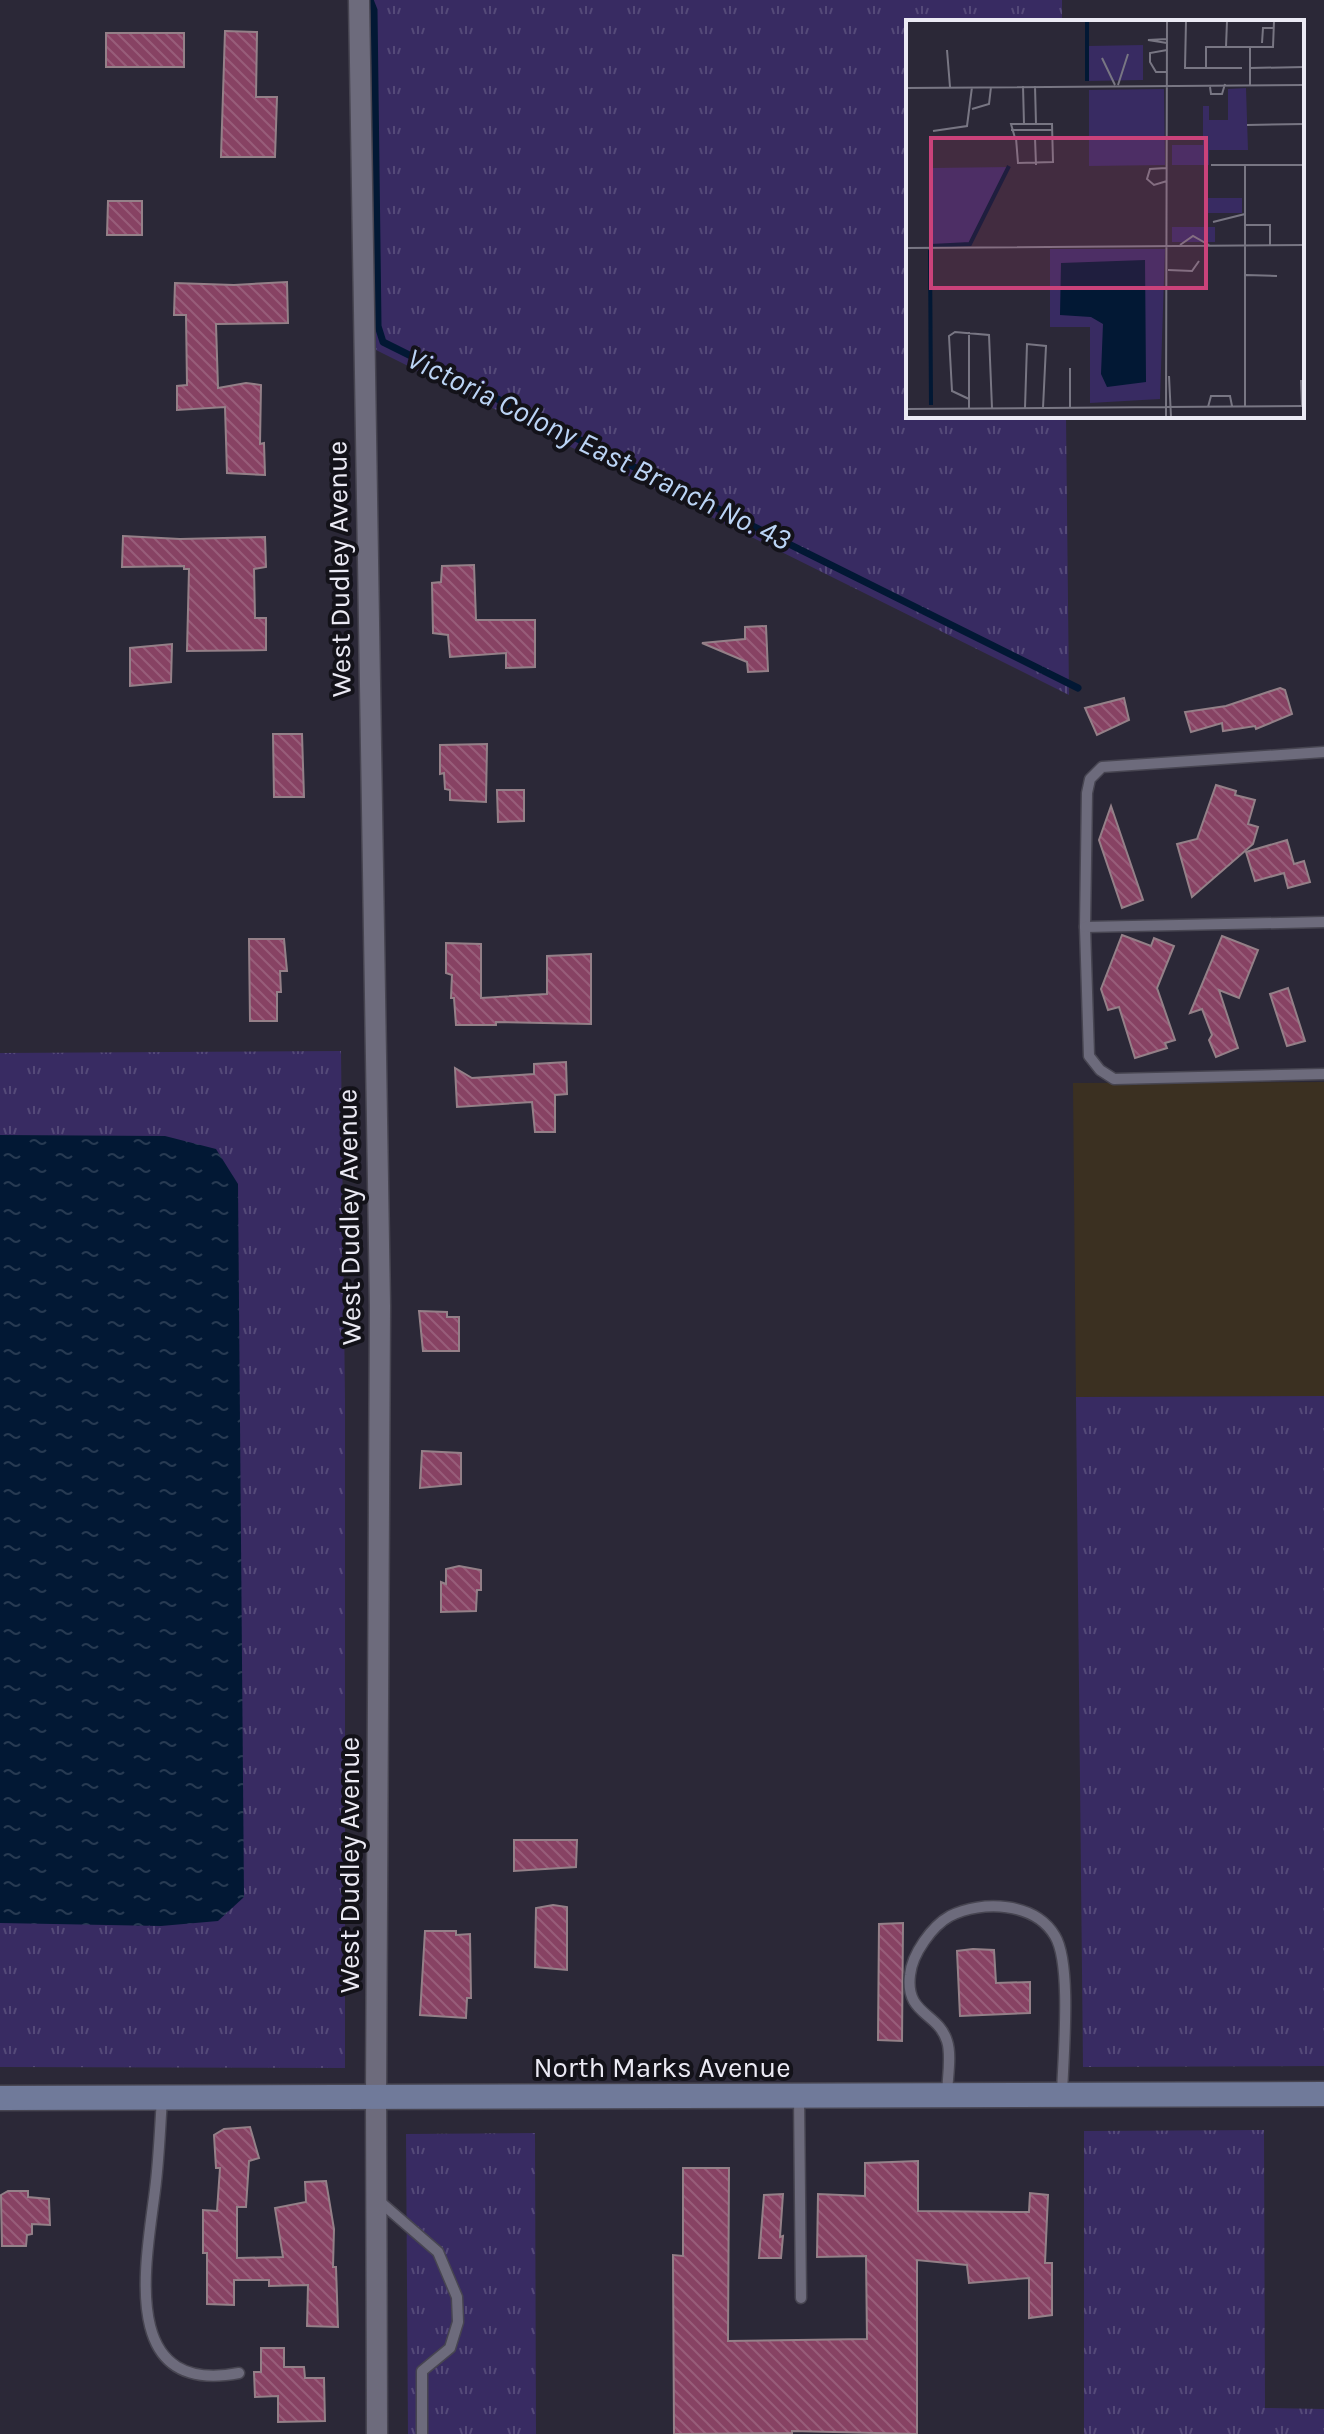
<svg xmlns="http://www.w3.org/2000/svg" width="1324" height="2434" viewBox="0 0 1324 2434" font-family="Karla,sans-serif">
<defs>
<pattern id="grass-tufts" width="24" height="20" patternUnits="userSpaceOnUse" patternTransform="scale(2)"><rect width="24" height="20" fill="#382b62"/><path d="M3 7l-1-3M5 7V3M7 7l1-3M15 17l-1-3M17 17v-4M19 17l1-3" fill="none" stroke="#554a79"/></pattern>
<pattern id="water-ripples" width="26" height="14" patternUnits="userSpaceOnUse" patternTransform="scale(2)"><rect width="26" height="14" fill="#021834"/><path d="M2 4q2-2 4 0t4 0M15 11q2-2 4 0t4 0" fill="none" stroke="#273a52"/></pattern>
<pattern id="building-back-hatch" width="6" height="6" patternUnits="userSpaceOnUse" patternTransform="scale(2)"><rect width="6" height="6" fill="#874263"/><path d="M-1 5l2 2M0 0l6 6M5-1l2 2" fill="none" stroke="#985d7a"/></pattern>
</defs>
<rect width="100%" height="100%" fill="#2b2837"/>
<polygon fill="#3b3021" points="1324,1082 1324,1396 1076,1397 1073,1083"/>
<g fill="url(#grass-tufts)">
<polygon points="372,0 1062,0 1062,22 908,22 908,416 1066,416 1069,695 376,350"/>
<polygon points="341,1051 345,1401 345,2068 0,2067 0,1053"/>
<polygon points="1324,1396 1324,2066 1083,2067 1076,1397"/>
<polygon points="1264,2130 1265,2408 1324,2409 1324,2434 1084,2434 1084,2131"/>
<polygon points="535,2133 536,2434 408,2434 406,2134"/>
</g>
<polygon fill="url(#water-ripples)" points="0,1135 165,1136 216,1149 238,1184 244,1897 218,1921 161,1926 0,1923"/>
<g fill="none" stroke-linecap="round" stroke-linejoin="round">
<polyline stroke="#021834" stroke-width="7" points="370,0 374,10 378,326 383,342 1078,688"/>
</g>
<g fill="url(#building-back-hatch)" stroke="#948088" stroke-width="2">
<polygon points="225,31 257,32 256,97 277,97 275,157 221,157"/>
<rect x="106" y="33" width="78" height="34"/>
<polygon points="108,201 142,201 142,235 107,235"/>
<polygon points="287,282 288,323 216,324 218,388 246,383 261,385 260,444 264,443 265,475 227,473 225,407 177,410 177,386 187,385 186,315 174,315 175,283 234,285"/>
<polygon points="123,536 180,539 265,537 266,567 254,569 255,618 266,618 266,650 187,651 189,569 184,569 184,566 122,567"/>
<polygon points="474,565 476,620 535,620 535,667 506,668 506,653 450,657 448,635 433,633 432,583 441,582 442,566"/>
<polygon points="766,626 768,671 748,672 747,662 702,643 745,639 745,627"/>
<polygon points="172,644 171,682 130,686 130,648"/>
<polygon points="1280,688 1285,690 1292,714 1256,729 1255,726 1223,731 1222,723 1191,732 1185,712 1226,706"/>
<polygon points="1124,698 1129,720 1097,735 1085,708"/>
<polygon points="273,734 302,734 304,797 274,797"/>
<polygon points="487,744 486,802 450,800 450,790 445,789 444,773 440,774 440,745"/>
<polygon points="1216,785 1236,791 1235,795 1255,800 1248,824 1258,827 1253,844 1192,897 1177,844 1197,839"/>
<polygon points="497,790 524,790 524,821 498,822"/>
<polygon points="1111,806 1143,900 1122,908 1099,840"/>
<polygon points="1287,840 1294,864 1304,861 1310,882 1288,888 1284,873 1255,881 1246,852"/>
<polygon points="1122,935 1151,946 1154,938 1174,946 1157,988 1175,1040 1165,1043 1167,1048 1135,1058 1119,1007 1108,1010 1101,989"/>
<polygon points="1222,936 1258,950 1239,998 1219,990 1238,1048 1216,1057 1209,1040 1212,1035 1202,1009 1190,1013"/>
<polygon points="249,939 284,939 287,971 280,971 281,992 277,992 277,1021 250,1021"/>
<polygon points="446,943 481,944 481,998 547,994 547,956 591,954 591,1024 496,1022 496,1025 456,1025 454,998 451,998 452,975 446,973"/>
<polygon points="1288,988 1305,1041 1287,1046 1270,994"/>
<polygon points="566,1062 567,1094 555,1095 555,1132 535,1132 532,1102 457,1107 455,1068 472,1078 534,1074 534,1064"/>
<polygon points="419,1311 447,1312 447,1317 459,1317 459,1351 423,1351"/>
<polygon points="422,1451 461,1453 461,1484 420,1488"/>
<polygon points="459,1566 481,1570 481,1590 477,1590 476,1611 441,1612 441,1582 446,1584 446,1569"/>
<polygon points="514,1840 577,1840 576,1867 514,1871"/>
<polygon points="553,1905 567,1907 567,1970 535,1967 536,1908"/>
<polygon points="903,1923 902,2041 878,2040 879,1924"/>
<polygon points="425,1931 456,1931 456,1935 470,1934 471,1998 467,1998 466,2018 420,2015"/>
<polygon points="973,1949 994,1950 996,1983 1030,1982 1030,2013 960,2016 957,1951"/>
<polygon points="250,2127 259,2158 249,2161 246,2207 237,2207 237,2258 283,2257 275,2208 306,2202 305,2182 326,2181 334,2229 333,2267 336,2267 338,2327 307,2326 308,2285 269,2286 269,2280 234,2280 234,2305 207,2304 207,2253 203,2253 203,2210 217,2211 220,2168 216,2168 214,2135 224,2129"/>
<polygon points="918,2161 918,2211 1029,2212 1030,2193 1048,2195 1045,2263 1052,2263 1052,2315 1029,2318 1029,2278 969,2283 967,2265 917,2260 917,2434 792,2431 792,2433 674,2434 673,2255 683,2256 683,2168 729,2168 728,2341 867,2339 866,2256 817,2257 818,2194 865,2196 865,2163"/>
<polygon points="8,2191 28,2191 28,2197 49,2199 50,2225 32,2224 32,2234 27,2235 26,2246 2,2246 1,2195"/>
<polygon points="783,2194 780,2237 783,2236 781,2258 759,2258 764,2195"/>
<polygon points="261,2348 284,2348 284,2367 304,2367 305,2378 324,2378 325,2421 278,2422 278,2396 255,2397 254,2372 261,2372"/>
</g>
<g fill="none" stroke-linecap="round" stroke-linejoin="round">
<g stroke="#474551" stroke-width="13">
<g id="lane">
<polyline points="1324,752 1102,767 1090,779 1087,793 1085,927 1089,1056 1100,1070 1114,1079 1324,1074"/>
<polyline points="1085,927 1324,922"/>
<polyline points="799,2096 801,2298"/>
<path d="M947,2096C947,2080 952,2056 947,2041C938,2012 905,2015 910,1975C912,1954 932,1926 950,1916C982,1900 1035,1902 1055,1936C1072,1964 1063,2058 1062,2094"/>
<path d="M162,2098C160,2128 159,2159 155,2190C146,2263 118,2396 239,2373"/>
<polyline points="378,2200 438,2252 457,2297 458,2322 450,2348 422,2371 422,2434"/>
</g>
</g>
<g stroke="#474551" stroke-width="23">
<polyline id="street" points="359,0 380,1306 376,2098 377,2434"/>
</g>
<g stroke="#474551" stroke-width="27">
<polyline id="secondary" points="0,2098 1324,2094"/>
</g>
<use href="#lane" stroke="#6d6b7c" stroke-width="10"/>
<use href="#street" stroke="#6d6b7c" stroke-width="20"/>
<use href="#secondary" stroke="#707a9a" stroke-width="24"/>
</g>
<g text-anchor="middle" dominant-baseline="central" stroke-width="8" stroke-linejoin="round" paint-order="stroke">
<g font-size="28" fill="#ebeaf4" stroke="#131219">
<text transform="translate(339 569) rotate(-91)">West Dudley Avenue</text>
<text transform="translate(349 1217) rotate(-91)">West Dudley Avenue</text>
<text transform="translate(349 1865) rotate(-90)">West Dudley Avenue</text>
<text x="662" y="2067">North Marks Avenue</text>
</g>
<g font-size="30" font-style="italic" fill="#bbd4f5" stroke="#131219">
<text transform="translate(599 449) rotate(26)">Victoria Colony East Branch No. 43</text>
</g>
</g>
<g transform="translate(906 20)">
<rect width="398" height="398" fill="#2b2837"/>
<path d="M237,25V60L182,61V26ZM340,68L342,130H303V145H266V125H297V86H303V100H322V69ZM258,69L259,145L183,146V70ZM104,147L65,225L25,226V148ZM301,178H336V193H301ZM266,207H309V222H266ZM144,229H259L254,379L184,383V307H144Z" fill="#382b62"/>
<path d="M239,240L240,362L201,367L195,354L197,304L185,297L154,295L155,243Z" fill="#021834"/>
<path fill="none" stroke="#021834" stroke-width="4" d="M181,1V61M25,226L64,224L103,146M24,230L25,385"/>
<path fill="none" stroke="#787683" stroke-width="2" d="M280,1L279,48H336M261,19L242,20L261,23M356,23L357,8H367M320,27L321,1M344,27V65M41,30L44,67M261,30L244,33V42L250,52H261M196,38L209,65M300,48V27H367L368,1M344,48L398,47M212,65L222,34M117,66L118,104H146L147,142L112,143L110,118L147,117M129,66L130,104M304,67L305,74H316L319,64M0,68L398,65M66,89L83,84L85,67M341,105L398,104M105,110H146M27,111L61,106L66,67M109,118L105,104H118M129,118L130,145M305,145H398M339,145V386M260,148L244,149L241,159L248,165L261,161M307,202L339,194M340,205H364V225M274,225L287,216L303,225M0,228L398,225M262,250L286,251L293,241M340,255L371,256M164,348V387M263,356L265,397M395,360L396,386M63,379V312M260,387L398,386M302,387L305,376H324L326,386M63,388V379L46,371L43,316L49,312L83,315L86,388M119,388L121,324L140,326L137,388M0,389L260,387M260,397L261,1"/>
<path fill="#ca427a" fill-opacity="0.15" stroke="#ca427a" stroke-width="4" d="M25,118H300V268H25Z"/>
<rect width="398" height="398" fill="none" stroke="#ebeaf4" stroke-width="4"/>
</g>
</svg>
